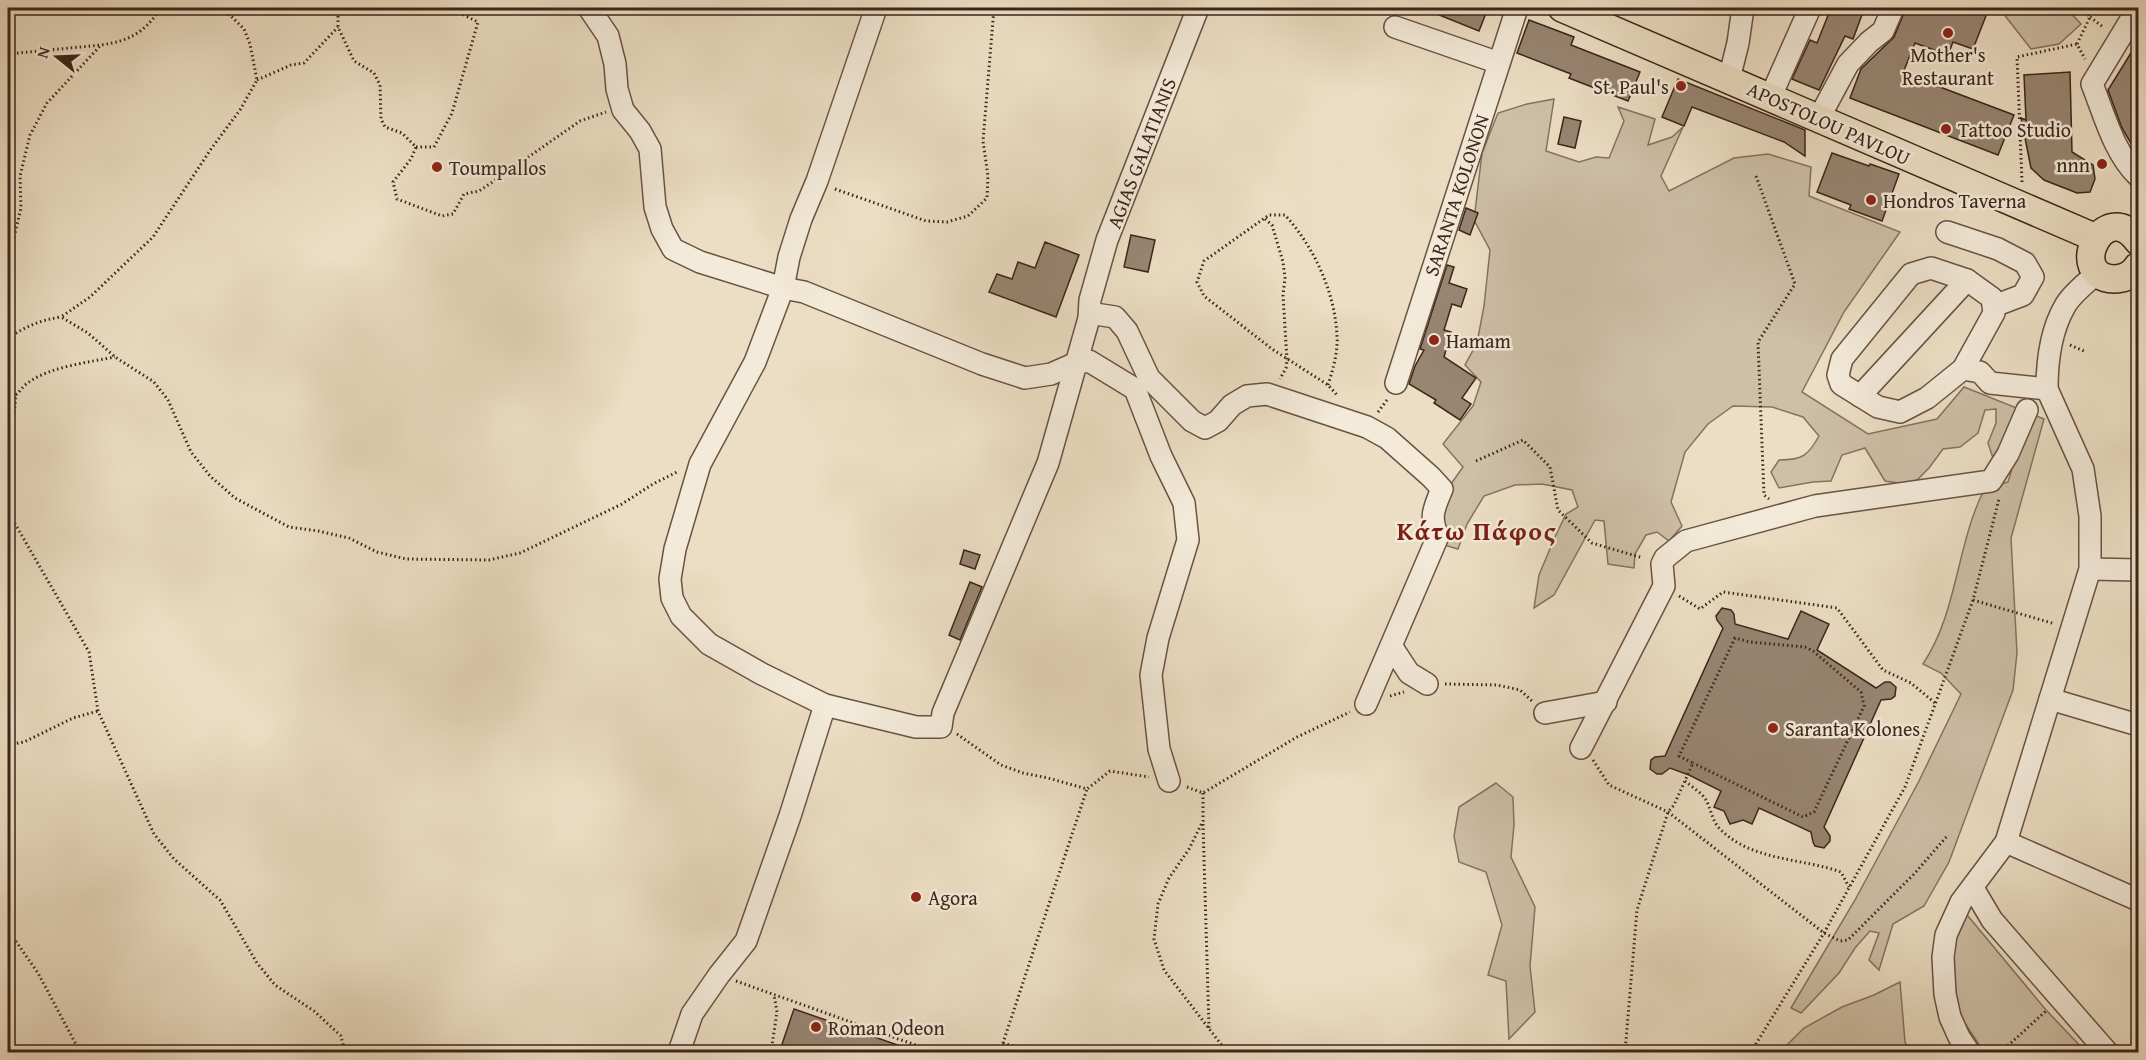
<svg xmlns="http://www.w3.org/2000/svg" width="2146" height="1060" viewBox="0 0 2146 1060" font-family="'Gentium Book Plus',serif">
<rect width="100%" height="100%" fill="#ecdec4"/>
<filter id="stains"><feTurbulence type="fractalNoise" baseFrequency=".00333" numOctaves="4"/><feColorMatrix values="0 0 0 0 .2 0 0 0 0 .09 0 0 0 0 .02 0 0 0 .5 -.17"/></filter>
<radialGradient id="worn" r=".72"><stop offset=".6" stop-color="#630" stop-opacity="0"/><stop offset="1" stop-color="#630" stop-opacity=".3"/></radialGradient>
<g fill="#cebfa7" stroke="#867260" stroke-width="1.5">
<polygon points="1999,8 2066,8 2081,24 2059,44 2031,49"/>
<path d="M1554,99L1546,151L1579,162L1596,157L1609,158L1624,121L1618,107L1655,119L1648,145L1672,137L1683,127L1661,176L1669,191L1734,158L1768,154L1811,167L1809,196L1900,232L1844,312L1802,392L1868,434L1937,419L1964,387L2044,419L2011,538L2017,653L2013,690L1949,862L1924,906L1893,924L1879,970L1869,960L1879,933L1870,931L1855,948L1839,973L1801,1013L1791,1008L1855,900L1919,781L1961,694L1941,673L1923,664C1958,611 1956,546 1984,490L2008,482L2014,462L1993,458L1988,443L1996,423V409L1985,410L1978,433L1960,447L1943,449L1929,468L1912,485L1885,481L1865,448L1842,455L1831,481L1813,482L1779,488L1771,472L1779,460C1802,460 1808,456 1819,436L1803,417L1772,407L1733,406L1708,424L1685,452L1671,502L1682,526L1669,541L1657,532L1646,535L1635,554L1634,568L1608,564L1604,521L1595,520L1554,595L1534,608L1539,575L1555,537L1566,514L1578,507L1572,490L1542,484L1515,485L1484,496L1467,524L1458,549L1444,545V521L1438,507L1446,491L1463,467L1443,444L1473,406L1481,382L1465,365L1477,343L1484,306L1490,250L1474,220L1482,153L1498,113L1527,104Z"/>
<polygon points="1496,783 1513,797 1514,825 1511,857 1535,907 1530,966 1535,1012 1509,1039 1506,981 1488,975 1502,925 1486,872 1459,862 1454,836 1459,807"/>
<polygon points="1963,910 2046,1010 2086,1052 1984,1052 1960,1016 1952,970 1954,939"/>
<polygon points="1900,982 1905,1042 1910,1052 1780,1052 1804,1028 1842,1007 1874,995"/>
</g>
<g fill="#988572" stroke="#3d251a" stroke-width="1.5">
<polygon points="1422,8 1488,8 1479,31"/>
<polygon points="1831,8 1851,8 1863,12 1853,39 1845,36 1819,90 1792,79 1810,40 1817,43"/>
<polygon points="1906,8 1989,8 1973,49 1953,42 1948,55 1915,43 1903,73 2014,115 1998,155 1850,98 1861,69 1894,37"/>
<polygon points="1529,20 1574,37 1571,45 1640,72 1628,101 1569,78 1571,74 1517,53"/>
<polygon points="2139,40 2139,157 2122,128 2108,90"/>
<polygon points="2070,72 2072,152 2093,165 2095,179 2090,192 2077,193 2044,180 2031,168 2021,118 2026,120 2024,75"/>
<polygon points="1678,79 1805,130 1805,156 1784,142 1692,107 1684,126 1662,117"/>
<polygon points="1564,117 1581,121 1575,148 1558,144"/>
<polygon points="1832,153 1869,166 1870,164 1899,174 1882,221 1849,209 1851,205 1817,192"/>
<polygon points="1466,208 1478,213 1470,235 1459,230"/>
<polygon points="1131,235 1155,240 1148,272 1124,267"/>
<polygon points="1045,242 1079,255 1056,317 989,292 997,274 1012,279 1018,262 1035,268"/>
<polygon points="1447,265 1454,267 1449,283 1467,289 1461,307 1452,304 1444,330 1451,332 1444,357 1476,378 1462,398 1471,404 1460,420 1434,403 1436,400 1409,384 1415,366 1424,350 1420,349"/>
<polygon points="964,550 980,555 975,569 960,564"/>
<polygon points="970,582 982,587 960,640 949,635"/>
<polygon points="1722,608 1731,610 1734,614 1735,624 1788,639 1801,611 1829,624 1817,650 1876,688 1885,682 1890,682 1896,687 1895,696 1891,699 1881,700 1824,827 1830,836 1830,841 1824,848 1815,846 1813,842 1811,832 1759,808 1752,824 1743,820 1730,824 1724,811 1714,807 1721,791 1689,775 1670,768 1662,774 1657,774 1650,769 1651,760 1655,757 1665,756 1723,628 1717,620 1716,616"/>
<polygon points="794,1009 912,1050 912,1053 779,1053"/>
</g>
<g fill="none" stroke-linecap="round" stroke-linejoin="round">
<g stroke="#695344" stroke-width="24">
<g id="minor">
<polyline points="589,8 608,36 615,64 617,89 623,110 640,131 650,149 655,207 662,229 673,249 700,262 783,288 804,292 982,364 1025,378 1051,374 1076,363 1089,361 1135,389 1161,456 1184,503 1188,540 1158,638 1151,675 1159,749 1169,781"/>
<polyline points="876,8 817,181 801,219 789,257 783,288 755,362 700,464 675,549 670,579 672,598 681,616 709,644 762,674 825,705 916,727 941,727 943,713 1048,463 1089,318 1090,300 1107,240 1198,8"/>
<path d="M2138,8L2092,84C2104,114 2114,153 2138,176"/>
<polyline points="1395,27 1499,63"/>
<polyline points="1729,79 1738,43 1743,8"/>
<polyline points="1771,96 1810,8"/>
<polyline points="1819,118 1848,64 1869,42 1883,31 1893,8"/>
<polyline points="1947,232 1998,249 2025,263 2033,277 2023,295 1994,306"/>
<path d="M1089,318L1095,314L1115,317L1127,331L1149,378L1192,421L1205,428L1218,421L1232,405L1247,396L1267,394L1367,427L1387,438L1431,477L1442,489C1434,508 1429,517 1438,536L1366,704"/>
<polyline points="1963,369 1994,313 1992,298 1967,280 1931,268 1911,274 1842,359 1838,375 1841,384 1878,407 1900,412 1927,398 1963,369 1980,372 1990,383 2047,389"/>
<polyline points="1396,383 1517,8"/>
<polyline points="1860,396 1967,280"/>
<polyline points="2090,569 2138,570"/>
<polyline points="1392,647 1409,673 1427,684"/>
<polyline points="2050,699 2138,725"/>
<polyline points="1545,713 1606,702"/>
<polyline points="1581,748 1664,586 1662,564 1665,558 1686,541 1815,506 1991,481 2008,454 2027,410"/>
<polyline points="2006,842 2138,900"/>
<polyline points="1973,888 1992,920 2107,1052"/>
<polyline points="679,1052 692,1014 719,975 746,941 790,816 825,705"/>
<path d="M1969,1052L1959,1037L1950,1017L1945,994L1943,957L1946,935L1961,902L2006,842L2090,569V516L2083,469L2047,389C2047,361 2051,330 2065,306C2072,293 2088,282 2098,272"/>
</g>
</g>
<g stroke="#3d251a" stroke-width="30">
<g id="major">
<polyline points="1562,8 2096,238"/>
<path d="M2138,241C2104,195 2065,277 2114,279C2125,279 2133,274 2138,266"/>
</g>
</g>
<g stroke="#3d251a" stroke-width="3" stroke-dasharray="1.5 3" stroke-linecap="butt">
<polyline points="211,8 230,15 244,29 250,44 257,80 240,110 211,149 153,237 90,297 61,317 88,333 115,357 154,382 168,400 191,452 210,476 235,498 289,527 318,531 349,538 377,552 406,559 489,560 520,553 622,504 653,484 679,471"/>
<polyline points="334,8 338,16 338,27 354,61 374,73 380,85 381,119 385,127 402,133 416,147 411,159 393,182 397,199 442,216 453,214 464,194 479,191 491,183 580,121 606,112"/>
<polyline points="2082,8 2090,17 2077,44 2085,59"/>
<polyline points="2090,17 2103,27"/>
<polyline points="8,54 101,45"/>
<polyline points="257,80 291,65 304,63 338,27"/>
<polyline points="416,147 434,147 452,113 478,22 460,13 462,8"/>
<polyline points="1756,176 1795,284 1758,342 1764,495 1769,499"/>
<polyline points="2022,182 2017,57 2077,44"/>
<polyline points="835,189 926,221 947,222 968,216 987,198 988,176 983,141 994,8"/>
<polyline points="1265,219 1272,225 1283,262 1285,278 1283,295 1287,360 1286,368 1280,379"/>
<path d="M8,286L11,250L21,208L20,176L30,135L47,103L101,45C130,41 145,32 161,8"/>
<path d="M8,338C25,327 40,320 61,317"/>
<polyline points="2070,345 2084,351"/>
<polyline points="8,382 16,395 10,452 14,522 89,652 98,711 154,834 174,859 220,900 257,963 275,985 314,1011 341,1036 345,1052"/>
<path d="M1328,385C1333,369 1338,353 1337,336C1335,292 1314,247 1285,215H1269L1204,261L1197,282L1204,296L1272,349L1328,385L1338,396"/>
<path d="M16,395C20,391 24,385 29,382C50,367 89,362 115,357"/>
<polyline points="1378,412 1387,400"/>
<polyline points="1476,461 1523,440 1550,467 1558,510 1592,543 1643,558"/>
<polyline points="1679,596 1700,609 1723,592 1837,608 1883,670 1911,683 1935,703"/>
<polyline points="1973,600 2055,624"/>
<polyline points="1445,684 1497,685 1520,690 1532,701"/>
<polyline points="1390,696 1404,692"/>
<polyline points="957,734 1001,765 1023,773 1048,778 1087,789 1110,771 1149,777"/>
<polyline points="8,745 24,742 73,718 98,711"/>
<polyline points="1593,760 1609,785 1668,812 1824,933 1840,941 1848,940 1915,873 1948,835"/>
<path d="M1685,781C1692,787 1702,793 1706,800C1711,809 1712,821 1720,829C1751,861 1802,858 1841,872L1849,887"/>
<polyline points="1187,787 1203,793 1297,737 1350,712"/>
<polyline points="1203,793 1203,821 1189,849 1169,878 1158,904 1154,939 1164,970 1227,1052"/>
<polyline points="1203,824 1209,1028"/>
<polyline points="8,930 38,973 80,1052"/>
<polyline points="736,981 935,1052"/>
<polyline points="1003,1043 1032,1052"/>
<polyline points="771,1052 777,1012 774,995"/>
<polyline points="1000,1052 1087,789"/>
<polyline points="1625,1052 1637,910 1668,812 1674,805 1693,763 1679,756 1735,638 1750,642 1805,647 1813,651 1861,692 1864,706 1814,812 1803,817 1693,763"/>
<polyline points="1751,1052 1824,933 1905,787 1973,600 1999,499"/>
<polyline points="2001,1052 2046,1011"/>
</g>
<use href="#minor" stroke="#f3ead9" stroke-width="21"/>
<use href="#major" stroke="#ecdec4" stroke-width="27"/>
</g>
<g fill="#8f2418" stroke="#f3ead9" stroke-width="2">
<circle cx="1948" cy="33" r="6"/>
<circle cx="1681" cy="86" r="6"/>
<circle cx="1946" cy="129" r="6"/>
<circle cx="2102" cy="164" r="6"/>
<circle cx="437" cy="167" r="6"/>
<circle cx="1871" cy="200" r="6"/>
<circle cx="1434" cy="340" r="6"/>
<circle cx="1773" cy="728" r="6"/>
<circle cx="916" cy="897" r="6"/>
<circle cx="816" cy="1027" r="6"/>
</g>
<g text-anchor="middle" dominant-baseline="central" stroke-width="5" stroke-linejoin="round" paint-order="stroke">
<g font-size="20" fill="#3d251a" stroke="#f3ead9" text-anchor="start">
<text x="1948" y="54" text-anchor="middle">Mother's<tspan x="1948" dy="23">Restaurant</tspan></text>
<text x="1669" y="86" text-anchor="end">St. Paul's</text>
<text x="1958" y="129">Tattoo Studio</text>
<text x="2090" y="164" text-anchor="end">nnn</text>
<text x="449" y="167">Toumpallos</text>
<text x="1883" y="200">Hondros Taverna</text>
<text x="1446" y="340">Hamam</text>
<text x="1785" y="728">Saranta Kolones</text>
<text x="928" y="897">Agora</text>
<text x="828" y="1027">Roman Odeon</text>
</g>
<g font-size="20" fill="#3d251a" stroke="#f3ead9">
<text transform="translate(1829 123) rotate(24)">APOSTOLOU PAVLOU</text>
<text transform="translate(1141 153) rotate(-69)">AGIAS GALATIANIS</text>
<text transform="translate(1456 195) rotate(-72)">SARANTA KOLONON</text>
</g>
<g font-size="26" font-weight="bold" letter-spacing="1.5" fill="#7a1f14" stroke="#f3ead9">
<text x="1477" y="530">Κάτω Πάφος</text>
</g>
</g>
<rect width="2146" height="1060" fill="none" stroke="#ecdec4" stroke-width="30"/>
<rect x="9" y="9" width="2128" height="1042" fill="none" stroke="#3d251a" stroke-width="3"/>
<rect x="15" y="15" width="2116" height="1030" fill="none" stroke="#3d251a" stroke-width="1.5"/>
<g transform="translate(57 57) rotate(288)" stroke="#f3ead9" stroke-width="4.5" paint-order="stroke">
<path d="M0-4.5L10 22L0 15L-10 22Z" fill="#3d251a"/>
<text y="-9" font-size="16" font-weight="bold" text-anchor="middle" fill="#3d251a">N</text>
</g>
<rect width="100%" height="100%" filter="url(#stains)"/>
<rect width="100%" height="100%" fill="url(#worn)"/>
</svg>
